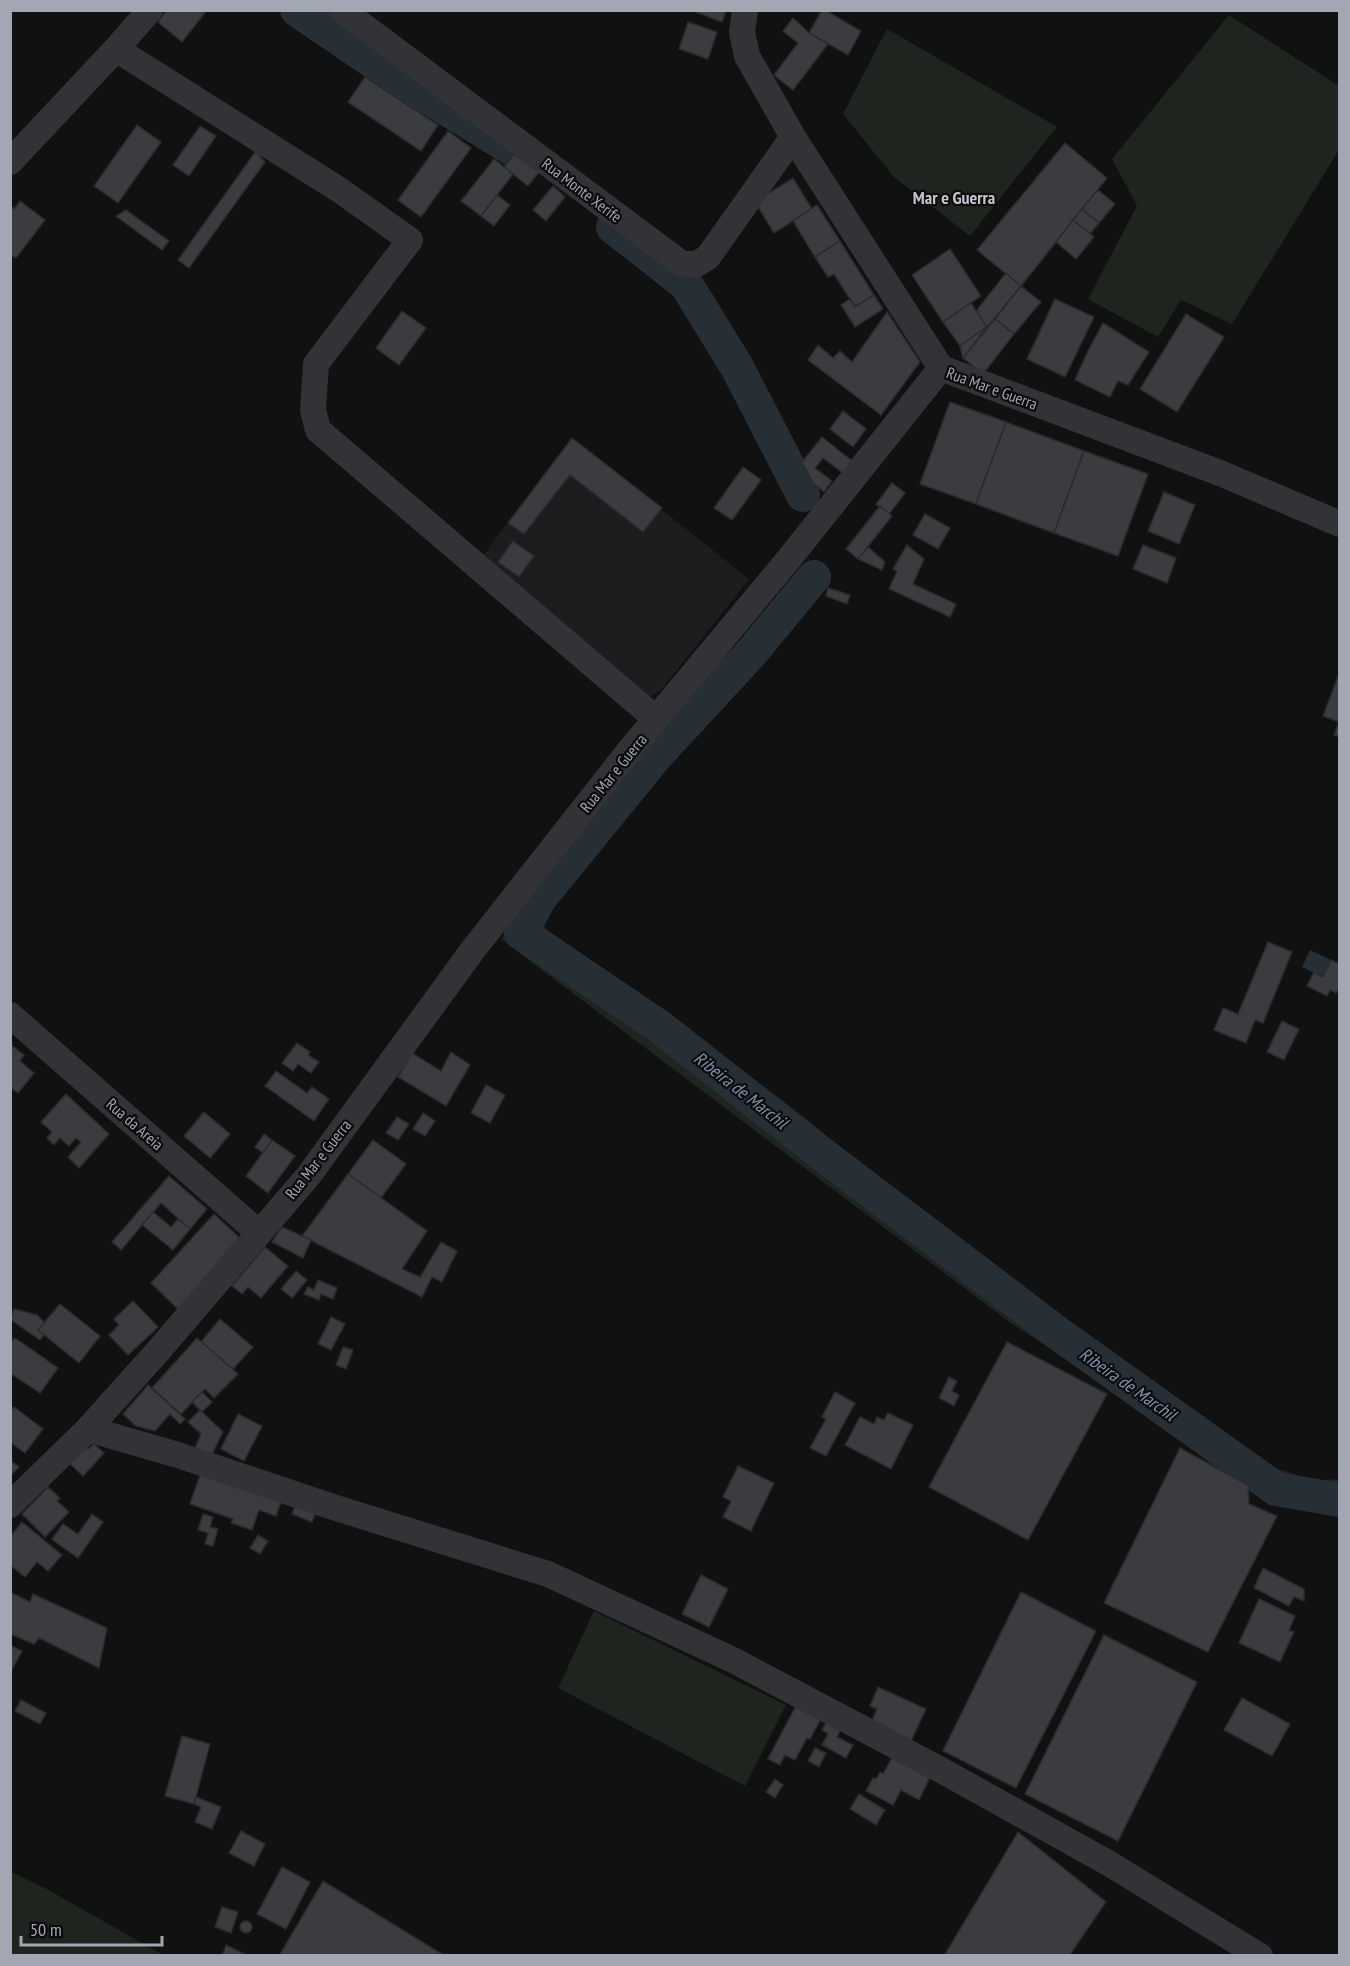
<svg xmlns="http://www.w3.org/2000/svg" width="1350" height="1966" viewBox="0 0 1350 1966" font-family="'PT Sans Narrow',sans-serif">
<rect width="100%" height="100%" fill="#111112"/>
<polygon fill="#1d1d1f" points="572,438 749,579 661,690 649,697 479,561"/>
<g fill="#1d251e">
<polygon points="1229,15 1339,86 1339,150 1232,324 1181,300 1158,337 1088,299 1137,206 1112,159"/>
<polygon points="887,29 1057,127 970,236 894,177 843,114"/>
<polygon points="519,907 541,920 550,936 629,987 795,1110 940,1230 1142,1380 1274,1467 1314,1481 1339,1479 1339,1513 1292,1506 1260,1492 1183,1435 1118,1394 1008,1321 502,940 506,926"/>
<polygon points="594,1611 786,1705 745,1786 558,1688"/>
<polygon points="11,1872 45,1888 163,1955 11,1955"/>
</g>
<polygon fill="#272f36" points="1310,950 1331,960 1323,977 1302,967"/>
<g fill="none" stroke-linecap="round" stroke-linejoin="round">
<g stroke="#272f36" stroke-width="34">
<polyline points="297,10 403,82 519,153"/>
<polyline points="613,227 686,284 737,367 803,495"/>
<polyline points="814,577 752,652 655,757 540,898 521,933 660,1027 822,1154 1059,1334 1276,1489 1340,1500"/>
</g>
</g>
<g fill="#3b3c3f" stroke="#2b2b2e" stroke-width="1.5">
<polygon points="167,10 207,10 182,42 158,22"/>
<polygon points="691,10 726,10 722,22"/>
<polygon points="822,10 825,10 861,31 848,55 809,33"/>
<polygon points="793,18 809,33 828,44 793,90 774,75 798,43 783,31"/>
<polygon points="688,22 717,32 708,59 679,49"/>
<polygon points="365,77 438,125 421,151 348,102"/>
<polygon points="137,125 161,142 118,203 94,186"/>
<polygon points="200,126 216,136 189,176 173,165"/>
<polygon points="448,131 471,148 421,217 398,200"/>
<polygon points="1065,143 1107,178 1021,286 977,250"/>
<polygon points="256,151 265,162 189,268 178,260"/>
<polygon points="514,154 539,172 528,186 504,167"/>
<polygon points="494,159 513,174 481,216 461,201"/>
<polygon points="793,178 812,209 774,233 755,202"/>
<polygon points="553,186 565,197 546,221 533,210"/>
<polygon points="1098,190 1115,204 1099,223 1082,209"/>
<polygon points="497,195 510,205 494,226 481,216"/>
<polygon points="20,201 45,220 16,258 10,254 10,206 14,209"/>
<polygon points="817,205 840,241 815,257 793,221"/>
<polygon points="1082,209 1099,223 1090,234 1073,220"/>
<polygon points="126,210 169,241 162,250 116,216"/>
<polygon points="1073,220 1094,237 1076,259 1056,242"/>
<polygon points="840,241 874,295 855,307 834,274 828,277 815,257"/>
<polygon points="950,249 981,296 943,322 912,275"/>
<polygon points="1006,273 1021,286 987,327 976,311"/>
<polygon points="1021,286 1041,302 1014,334 995,319"/>
<polygon points="874,295 883,309 855,327 841,305 850,299 855,307"/>
<polygon points="1055,299 1094,317 1065,377 1027,359"/>
<polygon points="971,303 987,327 960,346 943,322"/>
<polygon points="402,311 426,328 399,365 376,348"/>
<polygon points="887,312 920,362 881,415 808,360 818,345 833,358 840,351 852,362"/>
<polygon points="1186,314 1224,337 1177,412 1140,389"/>
<polygon points="995,319 1014,334 983,374 963,358"/>
<polygon points="1103,323 1149,352 1128,385 1118,381 1110,397 1075,380 1087,353"/>
<polygon points="987,327 963,358 960,346"/>
<polygon points="950,402 1006,422 976,504 920,484"/>
<polygon points="843,411 866,429 853,447 830,429"/>
<polygon points="1006,422 1084,451 1054,533 976,504"/>
<polygon points="822,437 852,461 843,473 823,458 815,468 832,481 824,492 813,483 802,462"/>
<polygon points="572,438 662,508 643,532 570,475 524,534 508,523"/>
<polygon points="1084,451 1148,474 1118,556 1054,533"/>
<polygon points="743,467 761,480 732,520 714,508"/>
<polygon points="892,483 905,493 889,514 876,504"/>
<polygon points="1164,492 1195,505 1179,544 1148,531"/>
<polygon points="880,506 892,516 858,559 846,549"/>
<polygon points="925,514 950,528 938,549 913,535"/>
<polygon points="513,541 534,556 519,577 498,562"/>
<polygon points="907,545 924,559 913,584 956,604 950,617 889,589 897,571 893,569"/>
<polygon points="1143,545 1176,558 1167,583 1133,569"/>
<polygon points="868,547 885,562 882,570 858,559"/>
<polygon points="828,588 850,595 847,604 826,596"/>
<polygon points="1340,671 1340,737 1334,735 1339,722 1323,716"/>
<polygon points="1268,942 1292,952 1263,1023 1255,1020 1246,1043 1214,1030 1223,1008 1238,1014"/>
<polygon points="1331,960 1340,964 1340,986 1336,993 1330,990 1327,996 1307,986 1314,972 1323,977"/>
<polygon points="1282,1021 1299,1029 1284,1060 1267,1052"/>
<polygon points="297,1043 310,1052 308,1055 319,1062 311,1073 298,1064 293,1071 282,1063"/>
<polygon points="10,1044 24,1055 20,1061 34,1073 18,1093 10,1087"/>
<polygon points="451,1052 470,1065 446,1106 398,1077 412,1053 441,1071"/>
<polygon points="276,1071 307,1093 312,1087 329,1099 314,1121 265,1086"/>
<polygon points="486,1085 505,1095 490,1123 471,1113"/>
<polygon points="66,1094 109,1134 79,1168 68,1157 81,1142 76,1138 69,1146 60,1138 54,1145 47,1138 52,1132 41,1122"/>
<polygon points="204,1112 230,1134 210,1158 184,1136"/>
<polygon points="423,1113 435,1121 425,1136 413,1129"/>
<polygon points="397,1117 409,1124 398,1140 386,1133"/>
<polygon points="264,1134 272,1140 263,1153 255,1147"/>
<polygon points="272,1140 295,1156 268,1193 246,1176"/>
<polygon points="373,1140 406,1164 381,1198 348,1174"/>
<polygon points="348,1174 427,1231 402,1269 420,1277 441,1242 457,1251 442,1282 432,1277 422,1297 302,1236"/>
<polygon points="169,1176 207,1209 190,1229 161,1203 121,1250 112,1242"/>
<polygon points="153,1212 171,1227 178,1219 190,1229 173,1250 142,1225"/>
<polygon points="214,1214 242,1240 178,1309 151,1283"/>
<polygon points="282,1227 311,1240 303,1258 272,1242"/>
<polygon points="265,1247 288,1266 261,1298 248,1287 242,1294 232,1286"/>
<polygon points="296,1271 307,1280 292,1298 281,1289"/>
<polygon points="318,1280 337,1288 333,1299 321,1294 319,1300 304,1294 308,1287 314,1290"/>
<polygon points="133,1301 158,1327 128,1355 109,1335 119,1325 114,1319"/>
<polygon points="60,1304 100,1336 79,1363 38,1330"/>
<polygon points="14,1309 37,1315 45,1323 38,1330 44,1335 40,1340 10,1319"/>
<polygon points="331,1317 345,1324 331,1350 318,1344"/>
<polygon points="220,1319 253,1347 233,1369 201,1342"/>
<polygon points="15,1338 58,1368 40,1393 10,1373 10,1342"/>
<polygon points="197,1338 238,1374 214,1398 205,1389 181,1414 152,1388"/>
<polygon points="1007,1342 1107,1394 1028,1540 929,1487"/>
<polygon points="343,1347 353,1350 346,1369 336,1365"/>
<polygon points="949,1377 957,1381 952,1391 959,1395 954,1406 939,1398"/>
<polygon points="148,1385 185,1419 180,1424 170,1414 155,1431 136,1426 123,1414"/>
<polygon points="202,1392 212,1402 202,1412 192,1402"/>
<polygon points="835,1392 855,1403 826,1456 810,1448 826,1419 822,1417"/>
<polygon points="14,1407 43,1429 25,1453 10,1442 10,1411"/>
<polygon points="200,1410 223,1432 212,1454 195,1448 201,1434 188,1422"/>
<polygon points="888,1413 913,1425 891,1469 845,1445 860,1417 874,1424 877,1417 884,1420"/>
<polygon points="238,1414 262,1426 244,1461 221,1449"/>
<polygon points="80,1442 88,1449 94,1444 104,1453 83,1476 65,1459"/>
<polygon points="1180,1448 1248,1485 1249,1504 1277,1516 1208,1652 1104,1603"/>
<polygon points="10,1460 19,1467 10,1476"/>
<polygon points="738,1466 774,1483 751,1531 723,1517 731,1501 723,1497"/>
<polygon points="202,1469 283,1496 276,1516 259,1510 252,1530 231,1523 233,1519 190,1504"/>
<polygon points="48,1487 60,1498 57,1501 69,1512 45,1537 22,1514"/>
<polygon points="297,1501 317,1509 312,1522 292,1514"/>
<polygon points="92,1514 103,1522 78,1558 54,1541 52,1539 63,1524 78,1534"/>
<polygon points="203,1514 213,1517 210,1527 218,1529 213,1546 205,1544 208,1533 198,1530"/>
<polygon points="22,1522 62,1555 48,1571 37,1562 25,1577 10,1565 10,1537"/>
<polygon points="258,1535 268,1541 260,1554 250,1548"/>
<polygon points="1263,1568 1304,1589 1304,1601 1294,1597 1289,1606 1254,1588"/>
<polygon points="701,1575 728,1589 709,1627 682,1614"/>
<polygon points="10,1592 30,1602 33,1594 107,1628 99,1668 39,1638 34,1644 10,1634"/>
<polygon points="1021,1592 1096,1631 1016,1788 943,1751"/>
<polygon points="1259,1599 1295,1616 1289,1630 1294,1632 1280,1662 1239,1643"/>
<polygon points="1104,1635 1197,1682 1118,1841 1025,1794"/>
<polygon points="10,1645 22,1651 10,1673"/>
<polygon points="878,1687 926,1709 911,1741 871,1723 877,1709 870,1706"/>
<polygon points="1242,1698 1290,1724 1272,1756 1224,1730"/>
<polygon points="21,1700 46,1713 40,1724 15,1711"/>
<polygon points="799,1700 824,1713 810,1739 807,1738 795,1760 785,1755 780,1765 768,1759"/>
<polygon points="830,1716 844,1724 837,1737 853,1745 846,1758 822,1745 828,1734 822,1730"/>
<polygon points="182,1736 210,1744 194,1804 165,1796"/>
<polygon points="815,1748 826,1753 819,1767 808,1761"/>
<polygon points="892,1758 930,1777 919,1800 901,1790 893,1805 866,1791 873,1778 876,1779 880,1772 883,1774"/>
<polygon points="775,1779 783,1785 775,1798 766,1792"/>
<polygon points="859,1794 885,1810 876,1825 850,1809"/>
<polygon points="196,1797 221,1807 212,1829 195,1822 201,1807 194,1804"/>
<polygon points="241,1831 265,1844 254,1866 229,1853"/>
<polygon points="1018,1832 1106,1902 1069,1956 944,1956"/>
<polygon points="282,1867 310,1882 286,1929 257,1914"/>
<polygon points="323,1881 445,1956 279,1956"/>
<polygon points="222,1907 238,1912 231,1933 215,1927"/>
<circle cx="246" cy="1927" r="6"/>
<polygon points="226,1945 248,1956 222,1956"/>
</g>
<g fill="none" stroke-linecap="round" stroke-linejoin="round">
<g stroke="#323237" stroke-width="26">
<polyline points="342,10 682,264 697,264 708,257 793,137"/>
<polyline points="745,10 742,32 747,56 793,137 941,368"/>
<polyline points="116,49 150,10"/>
<polyline points="10,162 116,49 338,189 410,240 316,364 313,410 318,430 656,719"/>
<polyline points="941,368 1220,473 1340,524"/>
<polyline points="10,1015 259,1233"/>
<polyline points="88,1429 178,1455 333,1507 548,1574 733,1660 941,1770 1110,1864 1260,1956"/>
<polyline points="10,1505 88,1429 159,1350 309,1175 472,951 629,751 788,560 941,368"/>
</g>
</g>
<g text-anchor="middle" dominant-baseline="central" stroke-width="4.5" stroke-linejoin="round" paint-order="stroke">
<g font-size="16" fill="#a2a7b3" stroke="#0c0c0d">
<text transform="translate(582 190) rotate(37)">Rua Monte Xerife</text>
<text transform="translate(992 388) rotate(20)">Rua Mar e Guerra</text>
<text transform="translate(613 773) rotate(-51)">Rua Mar e Guerra</text>
<text transform="translate(135 1124) rotate(41)">Rua da Areia</text>
<text transform="translate(318 1159) rotate(-52)">Rua Mar e Guerra</text>
</g>
<g font-size="18" font-weight="bold" fill="#c3c6cf" stroke="#0c0c0d">
<text x="954" y="197">Mar e Guerra</text>
</g>
<g font-size="18" font-style="italic" fill="#7794b0" stroke="#0c0c0d">
<text transform="translate(741 1090) rotate(38)">Ribeira de Marchil</text>
<text transform="translate(1128 1384) rotate(35)">Ribeira de Marchil</text>
</g>
</g>
<rect width="1350" height="1966" fill="none" stroke="#a2a7b3" stroke-width="24"/>
<path d="M21 1936v9h141v-9" fill="none" stroke="#a2a7b3" stroke-width="3"/>
<text x="30" y="1936" font-size="18" fill="#a2a7b3" stroke="#0c0c0d" stroke-width="4.5" paint-order="stroke">50 m</text>
</svg>
